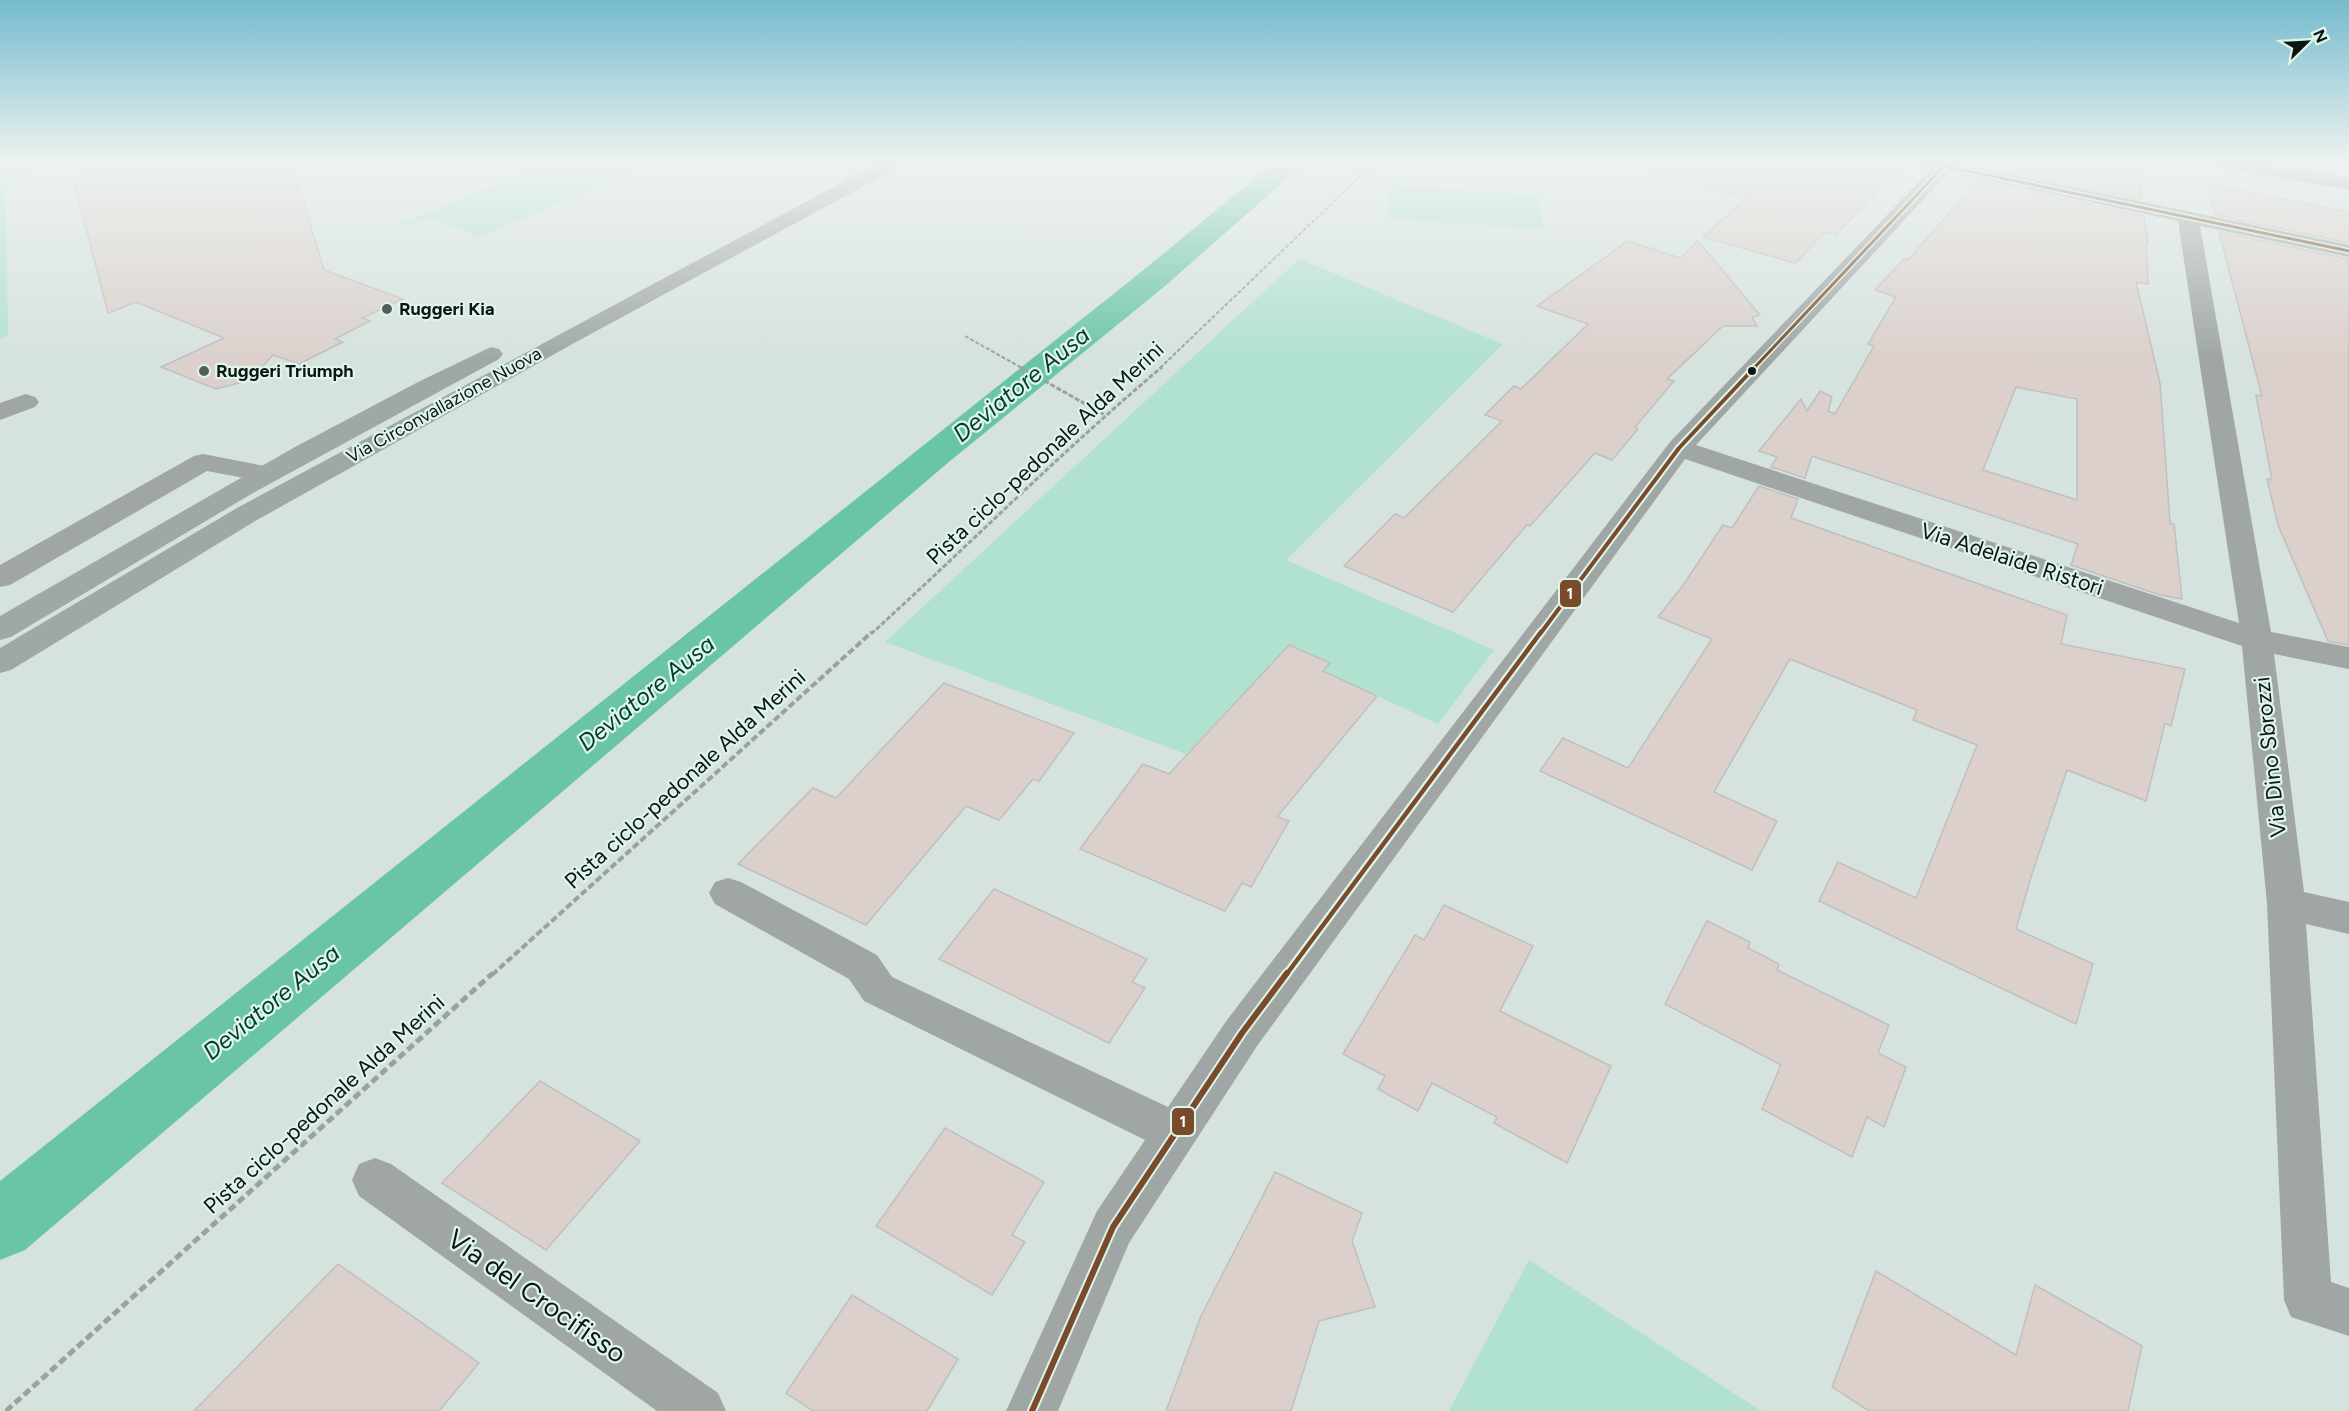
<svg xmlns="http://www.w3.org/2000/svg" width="2349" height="1411" viewBox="0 0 2349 1411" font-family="Figtree,sans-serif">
<rect width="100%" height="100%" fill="#d6e2dd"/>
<g fill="#b1e1cf">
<polygon points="0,161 42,161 6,193 8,336 0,339"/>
<polygon points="555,161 657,161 461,246 478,237 429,218 410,226 402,223"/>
<polygon points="1389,185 1539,195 1543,229 1387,219"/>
<polygon points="1299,259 1503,344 1286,560 1494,650 1438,724 1323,671 1329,664 1214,725 1186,754 885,642"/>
<polygon points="1529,1260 1761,1411 1449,1411"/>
</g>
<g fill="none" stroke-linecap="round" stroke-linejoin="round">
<polygon fill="#6ac5a8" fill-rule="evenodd" points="1276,161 1307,161 1165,286 950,461 25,1250 0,1260 0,1181 1141,272"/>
</g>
<g fill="#dbd0cc" stroke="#bfc0bd" stroke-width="1.5" fill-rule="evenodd">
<polygon points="119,161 291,161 324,270 403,299 362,318 370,321 335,339 343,342 299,364 273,355 250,380 216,389 161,367 224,338 136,302 108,313 74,182"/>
<polygon points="1656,161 1906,161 1836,235 1825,232 1795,263 1703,237 1746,198 1655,172"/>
<polygon points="1995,161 2057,161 2139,176 2142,199 1989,167"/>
<path d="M1978,180L2144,216L2148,243L2146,242L2148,284L2136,282L2160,383L2170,523L2174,524L2182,599L2160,595L2071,565L2078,544L1812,456L1805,478L1771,467L1777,457L1759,451L1801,399L1807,411L1820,391L1832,397L1828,411L1835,414L1874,346L1868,344L1896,297L1875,290L1904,259L1908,260ZM2016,387L2077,399V500L1983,470Z"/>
<polygon points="2207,184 2349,212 2349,243 2215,215"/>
<polygon points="2219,232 2349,259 2349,645 2328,641 2278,525 2267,479 2272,480 2256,395 2262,396"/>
<polygon points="1628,241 1680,258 1698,241 1760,315 1752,317 1757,326 1723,326 1667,379 1674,381 1635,427 1638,429 1612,460 1595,453 1530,526 1527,525 1453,612 1344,566 1395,514 1404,518 1502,421 1485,415 1514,386 1521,389 1588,324 1537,306"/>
<polygon points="1759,486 1798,499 1791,518 2067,615 2061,644 2185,669 2171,726 2165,723 2146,801 2067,770 2032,874 2016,929 2093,964 2076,1024 1819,901 1838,862 1916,898 1977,745 1913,720 1917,710 1790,659 1714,792 1777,821 1752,870 1540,771 1563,738 1628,768 1712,639 1658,617 1684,584 1723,525 1732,528"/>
<polygon points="1289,645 1330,663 1323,671 1377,696 1277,817 1289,821 1251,887 1242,883 1225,911 1080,849 1143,764 1169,774"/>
<polygon points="944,683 1074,733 1039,781 1033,779 999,820 966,806 866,925 738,864 813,788 836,798"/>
<polygon points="994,889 1147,959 1132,982 1145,988 1109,1043 939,959"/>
<polygon points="1444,905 1533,946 1500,1011 1611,1066 1567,1163 1494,1123 1497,1117 1432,1083 1418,1111 1378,1089 1385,1076 1343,1054 1415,935 1424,940"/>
<polygon points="1707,921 1750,942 1748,948 1779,964 1777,970 1889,1025 1878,1053 1906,1067 1884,1127 1867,1117 1852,1157 1762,1109 1781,1065 1665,1004"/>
<polygon points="540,1081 640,1141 546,1250 442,1183"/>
<polygon points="945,1128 1044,1182 1012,1235 1025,1242 992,1295 876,1226"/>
<polygon points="1275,1172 1362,1213 1352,1241 1375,1307 1319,1321 1291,1411 1166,1411 1201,1316"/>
<polygon points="338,1264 479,1363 439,1411 194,1411"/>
<polygon points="1876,1271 2016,1355 2035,1285 2142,1346 2128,1411 1869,1411 1832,1387"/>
<polygon points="852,1295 958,1359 927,1411 813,1411 786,1393"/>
</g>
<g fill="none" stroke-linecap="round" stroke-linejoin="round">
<g stroke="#9aa19e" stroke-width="2" stroke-dasharray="4 2" stroke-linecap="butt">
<polyline points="965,336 1022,368"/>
<polyline points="1160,368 1376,161"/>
</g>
<g stroke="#9aa19e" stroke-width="3" stroke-dasharray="5 2" stroke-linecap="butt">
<polyline points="1020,367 1105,415"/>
<path d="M871,634C968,546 1061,452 1162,367"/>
</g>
<polyline stroke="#9aa19e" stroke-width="4" stroke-dasharray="7 3" stroke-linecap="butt" points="492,975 872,632"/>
<polyline stroke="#9aa19e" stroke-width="5" stroke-dasharray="8 4" stroke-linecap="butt" points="6,1411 493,973"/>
<g fill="#a0a6a3" fill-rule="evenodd">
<path d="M1913,161H1948L2349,245V257L2200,226L2271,632L2349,647V669L2274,654L2304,892L2349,902V934L2306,924L2331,1282L2349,1288V1336L2291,1317L2284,1300L2267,903L2242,646L1685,459L1257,1046L1129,1243L1058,1411H1006L1097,1211L1145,1140L864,1001L849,979L715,904L709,893L715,882L728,878L741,882L877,955L892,977L1168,1107L1227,1020L1670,442L1931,169L1915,165ZM1949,172L2178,221L2239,623L1696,445Z"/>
<polygon points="2208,161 2249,161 2349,178 2349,190 2217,167 2210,165"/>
<polygon points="26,394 35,397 39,402 35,407 0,420 0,403"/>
<polygon points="203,454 275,468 279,474 275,480 265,482 207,471 10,585 0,587 0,565 194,456"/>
<polygon points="375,1158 391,1164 718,1393 726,1411 657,1411 359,1196 352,1180 359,1164"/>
</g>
<g fill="#a0a8a6" fill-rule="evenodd">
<polygon points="882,161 905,161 903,165 576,342 257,520 11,670 0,673 0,648 237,508"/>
<polygon points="491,347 499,349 503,354 499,359 253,493 11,637 0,640 0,616 295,447 420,381"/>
</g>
<g stroke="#ddf5eb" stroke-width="6">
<polyline id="bus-1-far3" points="1754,368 1944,166 2349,251"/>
</g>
<g stroke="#ddf5eb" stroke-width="8">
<polyline id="bus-1-far2" points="1540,634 1679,448 1755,367"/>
</g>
<g stroke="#ddf5eb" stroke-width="9">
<polyline id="bus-1-far1" points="1286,975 1541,632"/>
</g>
<g stroke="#ddf5eb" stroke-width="10">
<polyline id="bus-1" points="1032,1411 1113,1227 1242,1033 1287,973"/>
</g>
<use href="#bus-1-far3" stroke="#7a4b2a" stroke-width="3"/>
<use href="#bus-1-far2" stroke="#7a4b2a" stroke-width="4"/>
<use href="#bus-1-far1" stroke="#7a4b2a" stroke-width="4.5"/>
<use href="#bus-1" stroke="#7a4b2a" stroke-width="6"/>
</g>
<linearGradient id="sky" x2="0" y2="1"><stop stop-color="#75bbce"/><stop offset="0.45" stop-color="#edf2f0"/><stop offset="1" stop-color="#edf2f0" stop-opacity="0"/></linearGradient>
<rect width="2349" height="358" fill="url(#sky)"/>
<g fill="#535d59" stroke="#ddf5eb" stroke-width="2">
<circle cx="387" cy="309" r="6"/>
<circle cx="204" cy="371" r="6"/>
</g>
<circle fill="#0d1512" stroke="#ddf5eb" stroke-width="2" cx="1752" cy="371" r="5"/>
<g text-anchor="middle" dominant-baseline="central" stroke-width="4.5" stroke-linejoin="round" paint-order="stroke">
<g font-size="18" font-weight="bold" fill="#0d1512" stroke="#ddf5eb" text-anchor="start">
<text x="399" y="309">Ruggeri Kia</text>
<text x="216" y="371">Ruggeri Triumph</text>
</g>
<g font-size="18" fill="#0d1512" stroke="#ddf5eb">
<text transform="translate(444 405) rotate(-29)">Via Circonvallazione Nuova</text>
</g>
<g font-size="22" fill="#0d1512" stroke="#ddf5eb">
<text transform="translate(1045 453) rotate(-43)">Pista ciclo-pedonale Alda Merini</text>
<text transform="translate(2012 559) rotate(18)">Via Adelaide Ristori</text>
<text transform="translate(2270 757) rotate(-96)">Via Dino Sbrozzi</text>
<text transform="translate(685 779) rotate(-42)">Pista ciclo-pedonale Alda Merini</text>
<text transform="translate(324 1104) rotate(-42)">Pista ciclo-pedonale Alda Merini</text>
</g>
<g font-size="24" font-style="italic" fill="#043c2c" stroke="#ddf5eb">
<text transform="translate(1021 384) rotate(-39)">Deviatore Ausa</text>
<text transform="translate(646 693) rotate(-39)">Deviatore Ausa</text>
<text transform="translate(271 1002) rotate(-39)">Deviatore Ausa</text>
</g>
<g font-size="27" fill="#0d1512" stroke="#ddf5eb">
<text transform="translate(537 1296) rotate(35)">Via del Crocifisso</text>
</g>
</g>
<g stroke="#ddf5eb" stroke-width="2">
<rect x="1559" y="579" width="23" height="29" rx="6" fill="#7a4b2a"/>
<rect x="1171" y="1107" width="24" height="29" rx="6" fill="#7a4b2a"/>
</g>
<g font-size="16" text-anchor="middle" font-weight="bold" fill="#fff">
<text x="1570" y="599">1</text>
<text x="1183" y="1127">1</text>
</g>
<g transform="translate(2307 42) rotate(66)" stroke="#ddf5eb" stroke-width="4.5" paint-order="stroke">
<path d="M0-4.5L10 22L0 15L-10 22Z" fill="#0d1512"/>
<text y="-9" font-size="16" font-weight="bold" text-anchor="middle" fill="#0d1512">N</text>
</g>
</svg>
